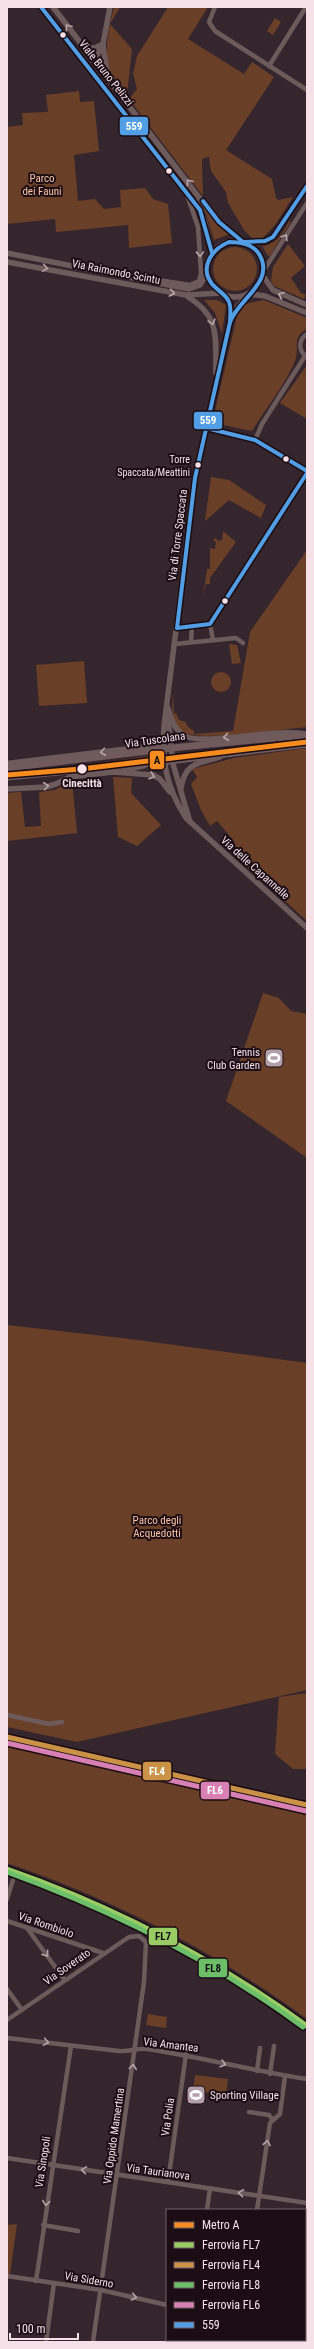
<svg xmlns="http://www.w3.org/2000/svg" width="314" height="2349" viewBox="0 0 314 2349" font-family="'Roboto Condensed',sans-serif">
<rect width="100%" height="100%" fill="#35252c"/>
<g fill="#6a3f28">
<path d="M114,7H120L110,24L132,49L127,95C122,88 115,82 112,75C102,55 109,28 114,7Z"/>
<polygon points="168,7 208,7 188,39 244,74 252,62 274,77 226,150 272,179 276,198 278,200 293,197 275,225 263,238 252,238 244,230 228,203 226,192 211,171 209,157 202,159 203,196 129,99 137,89 133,73 137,56"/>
<polygon points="275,18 281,22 273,35 267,31"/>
<polygon points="79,91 80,102 94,101 99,151 74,155 78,201 95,199 104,209 121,207 120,190 145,188 153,199 168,204 172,243 129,248 128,225 56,232 55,219 7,224 7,127 23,125 22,113 48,112 46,95"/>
<polygon points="197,198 212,219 230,234 214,240 206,214 195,199"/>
<path d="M289,221L291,222L269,257L262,246C276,245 283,233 289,221Z"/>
<polygon points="288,244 305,266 291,278 301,293 306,295 304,299 274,286 271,281 273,267"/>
<circle cx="235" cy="269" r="22"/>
<polygon points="204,300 217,300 226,305 222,334 215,313"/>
<path d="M264,300L307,318V329C291,337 300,348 295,361C288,380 263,413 252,431L218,424L214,421V415L237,316L245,304Z"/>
<polygon points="307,365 307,419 280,403"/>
<polygon points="211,477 229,480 266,505 261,518 229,500 205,521"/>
<polygon points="223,531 236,542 210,578 210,584 206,584 203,596 207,569 210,569 210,548 215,549 216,542 213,540 215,538 219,541 222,540"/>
<path d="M307,550V727C286,729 196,742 183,732C170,722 172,706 173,692L174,714L176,713L179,720L186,722L187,726L194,731V734L233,731L250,632Z"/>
<polygon points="229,644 237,645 241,663 232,664"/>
<polygon points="84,661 87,703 39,706 36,665"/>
<circle cx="221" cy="682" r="10"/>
<polygon points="307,748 307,921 241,861 234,841 217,821 210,826 201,810 191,784 197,777 192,769 234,758"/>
<polygon points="154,755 155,759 93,765 93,764"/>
<polygon points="113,777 132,778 131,793 161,825 137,846 118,837"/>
<polygon points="72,780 77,833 7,841 7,793 21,792 25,827 41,826 39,792 55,790"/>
<polygon points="263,993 279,998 291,1011 307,1014 307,1158 226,1101"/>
<polygon points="7,1325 130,1339 307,1363 307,1690 77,1742 7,1727"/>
<polygon points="307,1693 307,1769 293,1769 275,1754 279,1697"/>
<path d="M7,1741L307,1809V2019C212,1950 117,1901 7,1863Z"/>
<polygon points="148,2014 167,2017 166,2028 146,2025"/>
<polygon points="195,2075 228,2079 226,2095 193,2091"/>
<polygon points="17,2224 10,2274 7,2274 7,2225"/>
</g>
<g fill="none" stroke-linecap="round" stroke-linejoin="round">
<g stroke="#6d5b5c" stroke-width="4.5">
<polyline points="215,7 209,22 215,31 307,90"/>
<polyline points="269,66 306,7"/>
<polyline points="243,242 265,241 273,237 307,186"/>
<polyline points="264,270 307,203"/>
<polyline points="126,275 190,285 199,281 201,273 198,227 187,195"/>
<path d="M307,334C298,340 298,351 307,357"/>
<polyline points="206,428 255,440 307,471"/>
<polyline points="255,440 262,424 305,356"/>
<polyline points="210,624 307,473"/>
<polyline points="210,624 213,640"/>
<polyline points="177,628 210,624"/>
<polyline points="191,642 192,627"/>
<polyline points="175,644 236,638 243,643"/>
<polyline points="7,763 163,744"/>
<polyline points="123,771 145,766"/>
<polyline points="7,1715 49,1724 62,1722"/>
<polyline points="7,1899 13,1880"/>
<polyline points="7,1921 103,1953"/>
<polyline points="27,1928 64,1979"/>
<polyline points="7,1989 22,2010"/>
<polyline points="7,2020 129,1937 139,1936 146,1942 144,1982 93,2342"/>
<path d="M7,2038L119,2051C129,2052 137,2048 147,2049C201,2057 253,2071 307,2079"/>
<polyline points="257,2071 260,2048"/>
<polyline points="270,2074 274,2046"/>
<polyline points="249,2112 269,2115 273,2120"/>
<polyline points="7,2158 307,2203"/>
<polyline points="168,2182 186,2054"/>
<polyline points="207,2210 210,2188"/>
<polyline points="257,2210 270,2123 280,2114 285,2076"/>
<polyline points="43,2225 78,2231"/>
<polyline points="305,2231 307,2221"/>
<polyline points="7,2276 101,2290 167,2305"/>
<polyline points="36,2281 71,2046"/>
<polyline points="305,2300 307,2301"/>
<polyline points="46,2342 54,2283"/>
<polyline points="282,2342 282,2340"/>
</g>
<g stroke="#6d5b5c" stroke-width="5.5">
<polyline points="41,7 200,210 205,222 212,253"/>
<polyline points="53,7 214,217 243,242"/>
<polyline points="103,46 108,77"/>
<polyline points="84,47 95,48 103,44"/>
<polyline points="94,61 103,44 110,7"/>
<circle cx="235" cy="269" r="28"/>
<polyline points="7,253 189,289 200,285 207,273"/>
<polyline points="7,262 186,295 221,293"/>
<polyline points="263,276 273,290 307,305"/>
<polyline points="249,294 265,296 307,313"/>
<path d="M226,296L230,307V322L195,478L164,726C162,762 166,787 186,818L307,928"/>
<path d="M188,297C221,317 215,338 216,373"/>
<polyline points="231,320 237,307 247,295"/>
<path d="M168,708C171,719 174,730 185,736C202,746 276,728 305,734"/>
<polyline points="168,718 173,764 190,822"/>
<path d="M181,788C185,762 198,764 220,757"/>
<polyline points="7,789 46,787 56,784 70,777 113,772 153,775 160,779 170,792"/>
</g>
<g stroke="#705a5c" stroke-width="7">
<polyline points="7,768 181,747 307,735"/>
<polyline points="7,777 153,763 307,744"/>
</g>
<g stroke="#1b0d13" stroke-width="7">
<g id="bus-1">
<polyline points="41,7 200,210 212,253"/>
<polyline points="203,201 219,222 243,242"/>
<path d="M229,242C240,242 253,244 259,254C276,282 238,299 230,322C230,315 232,306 228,300C225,294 217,290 212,284C199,267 212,249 229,242Z"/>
<polyline points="243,242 265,241 273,237 307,186"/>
<polyline points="230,322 195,478 177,628 210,624 307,473"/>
<polyline points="206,428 255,440 307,471"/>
</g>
</g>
<use href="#bus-1" stroke="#529ee5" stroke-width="4"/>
<g stroke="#1b0d13" stroke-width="8">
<path id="rail-1" d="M7,1869C116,1907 214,1958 307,2026"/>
</g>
<g stroke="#1b0d13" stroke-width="8">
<polyline id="rail-2" points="7,1737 307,1805"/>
</g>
<g stroke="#1b0d13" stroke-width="8">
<path id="rail-3" d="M7,1872C114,1911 212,1960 303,2027"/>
</g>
<g stroke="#1b0d13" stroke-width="8">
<polyline id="rail-4" points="7,1743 306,1811"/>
</g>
<use href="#rail-1" stroke="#9acc66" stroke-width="5"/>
<use href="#rail-2" stroke="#ca9247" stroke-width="5"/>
<use href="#rail-3" stroke="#6cbf68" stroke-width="5"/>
<use href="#rail-4" stroke="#d880b4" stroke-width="5"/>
<g stroke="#1b0d13" stroke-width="8">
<polyline id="metro-1" points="7,775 81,769 307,742"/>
</g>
<use href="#metro-1" stroke="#f68b1f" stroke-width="5"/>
</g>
<defs><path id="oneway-chevron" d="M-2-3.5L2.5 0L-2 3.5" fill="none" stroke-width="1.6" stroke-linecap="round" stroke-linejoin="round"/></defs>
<g stroke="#b8a5aa">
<use href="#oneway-chevron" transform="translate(68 27) rotate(-127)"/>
<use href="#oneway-chevron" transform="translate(189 182) rotate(-127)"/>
<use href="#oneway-chevron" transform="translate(285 237) rotate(-57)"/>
<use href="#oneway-chevron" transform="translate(200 254) rotate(88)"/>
<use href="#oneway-chevron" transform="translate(45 268) rotate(10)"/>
<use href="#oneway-chevron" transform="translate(172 293) rotate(11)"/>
<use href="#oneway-chevron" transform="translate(281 295) rotate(-157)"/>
<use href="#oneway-chevron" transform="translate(212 322) rotate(75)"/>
<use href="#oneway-chevron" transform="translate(226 737) rotate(174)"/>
<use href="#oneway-chevron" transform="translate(103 752) rotate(173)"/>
<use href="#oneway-chevron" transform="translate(152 776) rotate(19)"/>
<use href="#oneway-chevron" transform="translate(46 786) rotate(-7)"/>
<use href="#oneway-chevron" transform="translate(46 1954) rotate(54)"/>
<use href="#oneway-chevron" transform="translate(46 2042) rotate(10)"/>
<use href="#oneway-chevron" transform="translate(223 2064) rotate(16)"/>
<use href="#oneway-chevron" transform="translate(133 2067) rotate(-82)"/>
<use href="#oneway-chevron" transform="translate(267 2143) rotate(-81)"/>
<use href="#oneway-chevron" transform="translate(84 2170) rotate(-171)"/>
<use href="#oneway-chevron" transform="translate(241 2193) rotate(-172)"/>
<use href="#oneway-chevron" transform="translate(46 2203) rotate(98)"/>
<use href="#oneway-chevron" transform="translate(134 2297) rotate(13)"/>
</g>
<defs>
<g id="stadium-square" transform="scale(1)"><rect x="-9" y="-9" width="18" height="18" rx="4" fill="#b29fa7" stroke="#1b0d13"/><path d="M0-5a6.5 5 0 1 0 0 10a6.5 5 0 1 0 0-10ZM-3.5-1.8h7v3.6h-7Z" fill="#fff"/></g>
</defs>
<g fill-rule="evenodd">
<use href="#stadium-square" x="274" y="1058"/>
<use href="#stadium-square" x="196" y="2095"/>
</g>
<g fill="#f6e1e9" stroke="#1b0d13" stroke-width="1.5">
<circle cx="63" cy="35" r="3.5"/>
<circle cx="169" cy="171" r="3.5"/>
<circle cx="286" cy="459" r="3.5"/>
<circle cx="198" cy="465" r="3.5"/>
<circle cx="225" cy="601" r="3.5"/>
<circle cx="82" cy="769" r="5.5"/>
</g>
<g text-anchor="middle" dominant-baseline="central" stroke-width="4" stroke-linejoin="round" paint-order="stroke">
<g font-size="10" fill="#f6e1e9" stroke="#1b0d13" text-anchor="end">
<text x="190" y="459">Torre<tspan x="190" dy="13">Spaccata/Meattini</tspan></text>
</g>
<g font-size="11" fill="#f6e1e9" stroke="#1b0d13">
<text transform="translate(106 73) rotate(52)">Viale Bruno Pelizzi</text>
<text transform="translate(116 272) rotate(11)">Via Raimondo Scintu</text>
<text transform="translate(178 535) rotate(-83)">Via di Torre Spaccata</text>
<text transform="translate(155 740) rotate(-8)">Via Tuscolana</text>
<text transform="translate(255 868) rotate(42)">Via delle Capannelle</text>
<text transform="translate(46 1925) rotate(19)">Via Rombiolo</text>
<text transform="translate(67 1967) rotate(-35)">Via Soverato</text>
<text transform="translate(171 2045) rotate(7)">Via Amantea</text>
<text transform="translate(168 2117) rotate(-82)">Via Polia</text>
<text transform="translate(114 2136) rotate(-82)">Via Oppido Mamertina</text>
<text transform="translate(43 2162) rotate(-81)">Via Sinopoli</text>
<text transform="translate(158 2172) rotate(8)">Via Taurianova</text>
<text transform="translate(89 2280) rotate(10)">Via Siderno</text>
</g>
<g font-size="11" fill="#fdc5a6" stroke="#1b0d13">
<text x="42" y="178">Parco<tspan x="42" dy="13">dei Fauni</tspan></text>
<text x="157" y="1520">Parco degli<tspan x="157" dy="13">Acquedotti</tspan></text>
</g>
<g font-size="11" font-weight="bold" fill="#f6e1e9" stroke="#1b0d13">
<text x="82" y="783">Cinecittà</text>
</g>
<g font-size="11" fill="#f6e1e9" stroke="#1b0d13" text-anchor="end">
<text x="260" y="1052">Tennis<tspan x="260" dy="13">Club Garden</tspan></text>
<text x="210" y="2095" text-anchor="start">Sporting Village</text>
</g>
</g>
<g stroke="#1b0d13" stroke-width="1.5">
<rect x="119" y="116" width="30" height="20" rx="4" fill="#529ee5"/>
<rect x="193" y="411" width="30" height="19" rx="4" fill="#529ee5"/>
<rect x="149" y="750" width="16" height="20" rx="4" fill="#f68b1f"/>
<rect x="142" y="1761" width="30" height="20" rx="4" fill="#ca9247"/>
<rect x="200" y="1781" width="30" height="19" rx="4" fill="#d880b4"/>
<rect x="148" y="1927" width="30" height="19" rx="4" fill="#9acc66"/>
<rect x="198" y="1958" width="30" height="20" rx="4" fill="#6cbf68"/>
</g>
<g font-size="11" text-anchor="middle" font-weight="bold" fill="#fff">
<text x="134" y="130">559</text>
<text x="208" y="424">559</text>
<text x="157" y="1775">FL4</text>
<text x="215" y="1794">FL6</text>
</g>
<g font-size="11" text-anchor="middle" font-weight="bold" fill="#111">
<text x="157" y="764">A</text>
<text x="163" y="1940">FL7</text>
<text x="213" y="1972">FL8</text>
</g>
<rect width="314" height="2349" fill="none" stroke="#f6e1e9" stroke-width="16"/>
<rect x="166" y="2209" width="140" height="132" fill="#1b0d13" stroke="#736269"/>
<rect x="174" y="2222" width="20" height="6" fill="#f68b1f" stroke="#736269"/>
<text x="202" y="2229" font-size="12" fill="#f6e1e9">Metro A</text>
<rect x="174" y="2242" width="20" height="6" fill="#9acc66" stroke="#736269"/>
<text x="202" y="2249" font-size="12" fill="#f6e1e9">Ferrovia FL7</text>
<rect x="174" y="2262" width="20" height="6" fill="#ca9247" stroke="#736269"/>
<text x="202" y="2269" font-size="12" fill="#f6e1e9">Ferrovia FL4</text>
<rect x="174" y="2282" width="20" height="6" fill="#6cbf68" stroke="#736269"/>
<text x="202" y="2289" font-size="12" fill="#f6e1e9">Ferrovia FL8</text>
<rect x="174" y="2302" width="20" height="6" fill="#d880b4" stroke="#736269"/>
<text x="202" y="2309" font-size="12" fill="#f6e1e9">Ferrovia FL6</text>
<rect x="174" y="2322" width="20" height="6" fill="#529ee5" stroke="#736269"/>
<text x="202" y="2329" font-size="12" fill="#f6e1e9">559</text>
<path d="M10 2333v6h68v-6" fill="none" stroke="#f6e1e9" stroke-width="2"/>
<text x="16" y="2333" font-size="12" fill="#f6e1e9" stroke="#1b0d13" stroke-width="3" paint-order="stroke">100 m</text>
</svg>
